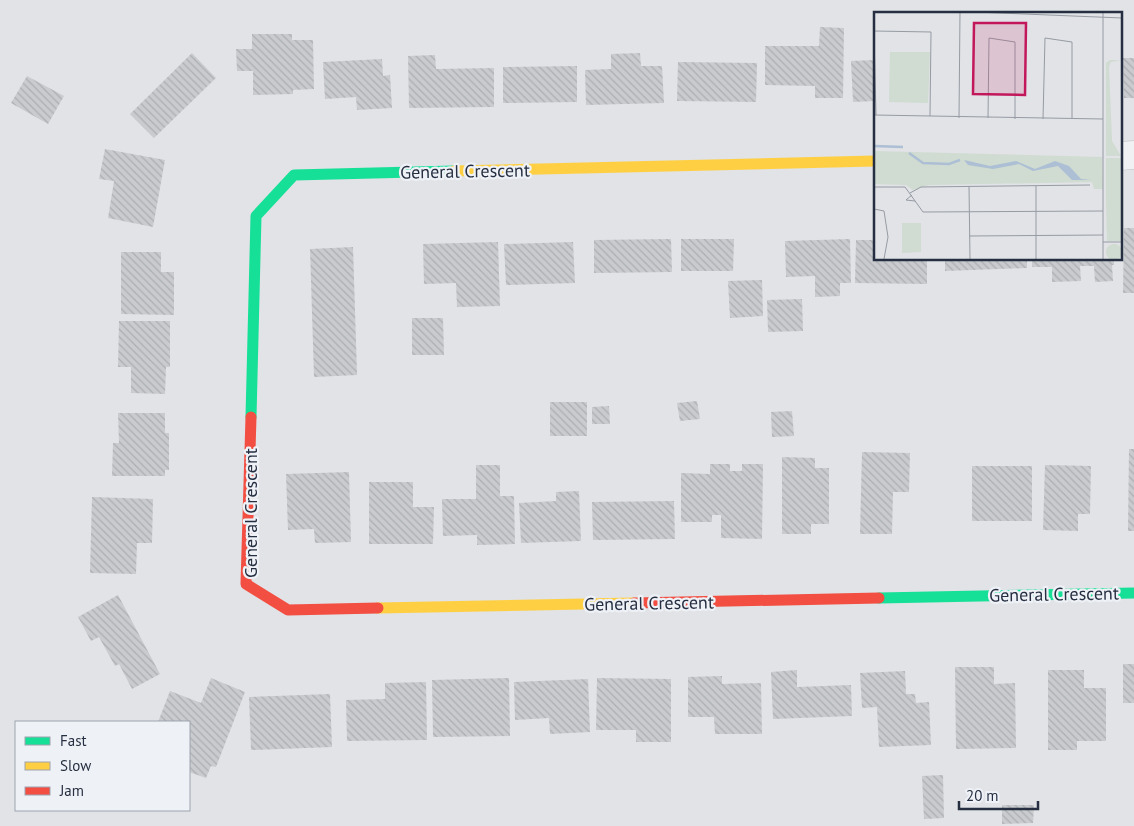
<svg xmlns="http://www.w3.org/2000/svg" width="1134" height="826" viewBox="0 0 1134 826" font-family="'PT Sans',sans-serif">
<defs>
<pattern id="building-back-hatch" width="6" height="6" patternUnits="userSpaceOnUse" patternTransform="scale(1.25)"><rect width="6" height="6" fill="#c9cbce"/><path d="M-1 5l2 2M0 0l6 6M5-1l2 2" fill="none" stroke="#acafb2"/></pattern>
</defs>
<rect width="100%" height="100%" fill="#e1e3e6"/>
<g fill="url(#building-back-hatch)">
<polygon points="820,27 844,28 843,98 815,98 815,86 765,85 765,46 819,46"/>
<polygon points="252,34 292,34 292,40 313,40 314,89 293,90 293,94 253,95 253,71 237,71 236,49 252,49"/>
<polygon points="192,53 216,78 154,138 130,114"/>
<polygon points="640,53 641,66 662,66 664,103 586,105 585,70 611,69 611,54"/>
<polygon points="435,55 436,69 494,68 494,107 409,108 408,56"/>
<polygon points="1123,58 1134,58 1134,98 1124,98"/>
<polygon points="382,59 383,76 390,75 392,108 357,110 356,97 325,99 323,62"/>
<polygon points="875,60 875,101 853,102 851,61"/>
<polygon points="678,62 757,63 756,102 677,101"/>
<polygon points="577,66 577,102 503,103 503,67"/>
<polygon points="27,76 64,96 48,124 11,103"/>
<polygon points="105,149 165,160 153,227 108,218 114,181 99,179"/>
<polygon points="1124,228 1134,228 1134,293 1123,293"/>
<polygon points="671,239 672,272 594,273 594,240"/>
<polygon points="681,239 734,239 733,271 681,271"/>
<polygon points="850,239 851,283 840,283 840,296 815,297 815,276 786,277 785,241"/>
<polygon points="856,240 875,240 875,259 927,259 927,284 855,283"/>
<polygon points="498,242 500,306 457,307 456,283 424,284 423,244"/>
<polygon points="573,242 575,283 506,285 504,244"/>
<polygon points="353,247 357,375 314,377 310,249"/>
<polygon points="121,252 161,252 161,272 174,272 174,315 121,314"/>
<polygon points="945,259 1027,259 1027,268 945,271"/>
<polygon points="1032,259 1114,259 1114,265 1112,265 1113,281 1095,282 1094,266 1080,266 1081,281 1052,282 1052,267 1032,267"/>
<polygon points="762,280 763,316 730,318 728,281"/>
<polygon points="802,299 803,331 768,332 767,300"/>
<polygon points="412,318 443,318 444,355 412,355"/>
<polygon points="119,321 170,321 170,367 166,367 165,394 131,393 131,367 118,367"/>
<polygon points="697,401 700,419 680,421 677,403"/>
<rect x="550" y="402" width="37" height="34"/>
<polygon points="609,406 610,424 592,424 592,407"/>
<polygon points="792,411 794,436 772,437 771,412"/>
<polygon points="118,413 165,413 165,433 169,433 169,470 165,470 165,476 112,476 113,443 119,443"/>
<polygon points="1129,449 1134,449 1134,531 1128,531"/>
<polygon points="862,452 910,453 909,492 893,492 892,534 860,534"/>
<polygon points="782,457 815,458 815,468 829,468 829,524 811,524 811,534 782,534"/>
<polygon points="710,464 730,464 730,471 742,471 742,464 763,464 762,539 721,538 721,515 712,515 712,522 681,522 681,473 710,474"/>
<polygon points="476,465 500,465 500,496 514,496 515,544 477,545 477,535 443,536 442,499 476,499"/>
<polygon points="1045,465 1091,466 1090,514 1078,514 1078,531 1043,530"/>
<rect x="972" y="466" width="60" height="55"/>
<polygon points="349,472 351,542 315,543 314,529 288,530 286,474"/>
<polygon points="369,482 413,482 413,507 434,507 433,544 369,544"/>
<polygon points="579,491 581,541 521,543 519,503 556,501 556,492"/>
<polygon points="92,497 153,499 152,543 137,543 136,574 90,573"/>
<polygon points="674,501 675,539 593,540 592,502"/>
<polygon points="118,595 160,674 132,689 119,664 115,666 99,637 91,641 78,617"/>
<rect x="1123" y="664" width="11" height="39"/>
<polygon points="955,667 994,667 994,684 1015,683 1016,748 956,749"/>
<polygon points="797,670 797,687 851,685 852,716 773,719 771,672"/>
<polygon points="1048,670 1084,670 1084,688 1106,688 1106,741 1077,741 1077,750 1048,750"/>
<polygon points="905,671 906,694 915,694 916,703 929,702 931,745 879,747 877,707 862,708 860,673"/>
<polygon points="722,676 722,684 761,683 762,734 715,734 714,717 688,717 688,677"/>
<polygon points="211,678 245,692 216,767 211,766 206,778 189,772 189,722 158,722 170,691 201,703"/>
<polygon points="509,678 510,736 433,737 432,680"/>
<polygon points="597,678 671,679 671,742 636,742 636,730 596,730"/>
<polygon points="588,679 590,732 550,734 549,718 515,720 514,682"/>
<polygon points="426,682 427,740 347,741 346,700 385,699 385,683"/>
<polygon points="330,694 332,747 251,750 249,697"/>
<polygon points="943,775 944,818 924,819 922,776"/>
<polygon points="1002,805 1034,805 1033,823 1002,824"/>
</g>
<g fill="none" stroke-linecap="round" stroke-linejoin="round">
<g stroke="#bfc1c4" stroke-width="29">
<polyline id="street" points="1120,156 1134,155"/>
</g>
<use href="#street" stroke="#f0f1f3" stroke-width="28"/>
<g stroke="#16e098" stroke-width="11">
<polyline points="251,417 256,216 294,175 454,171"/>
<polyline points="879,598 1134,593"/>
</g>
<g stroke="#ffcf43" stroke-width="11">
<polyline points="454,171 875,161"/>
<polyline points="378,608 634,603"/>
</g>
<g stroke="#f24e42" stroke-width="11">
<polyline points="251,417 246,584 288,610 378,608"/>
<polyline points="634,603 879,598"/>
</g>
</g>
<g text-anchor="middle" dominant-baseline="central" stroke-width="4.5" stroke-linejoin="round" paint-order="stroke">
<g font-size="18" fill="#262f41" stroke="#eef1f6">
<text transform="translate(465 171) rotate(-1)">General Crescent</text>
<text transform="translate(250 513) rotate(-90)">General Crescent</text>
<text transform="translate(1054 594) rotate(-1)">General Crescent</text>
<text transform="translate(649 603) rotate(-1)">General Crescent</text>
</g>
</g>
<g transform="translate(874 12)">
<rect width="248" height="248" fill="#e1e3e6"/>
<path d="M236,48H247L237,50L235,55L238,129L247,144H232V51ZM0,139L228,145L229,177H220L218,170L55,173L39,178L32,173L0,172ZM232,146H247V191H232Z" fill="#d0dbd1"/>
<path d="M16,40H56L54,91L15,90ZM232,191H247V229H233ZM28,211H47V240L28,241ZM232 240a8 8 0 1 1 16 0a8 8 0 1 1-16 0Z" fill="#d0dbd1"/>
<path d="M90,148L116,154L142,149L161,157L181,149L195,154L207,167L217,168H198L184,154L159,159L145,152L119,157L94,153Z" fill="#acbfd4"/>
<path fill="none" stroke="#acbfd4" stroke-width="2.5" d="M0,134L29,135M35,141L49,151L75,152L86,148"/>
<path fill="none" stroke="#969ba4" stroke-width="1" d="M101,0L248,6M229,0V247M0,19L57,20L56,104M0,24L2,103M0,103L229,107M85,106L86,0M114,106L115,26L141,30V107M169,107L171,26L198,30V107M95,174L96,247M162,174V247M0,175H31L49,200L229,199M36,181L47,175L216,173M38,183L32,188L41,189M0,197L10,199L14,225L10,247M95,224L229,223M229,230H248"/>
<path fill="#c2185b" fill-opacity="0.15" stroke="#c2185b" stroke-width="2.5" d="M100,11H152L151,83L99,82Z"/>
<rect width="248" height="248" fill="none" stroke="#262f41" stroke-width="2.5"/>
</g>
<rect x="15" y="721" width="175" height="90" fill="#eef1f6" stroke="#9ea3ae"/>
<rect x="25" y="737" width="25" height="8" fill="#16e098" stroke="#9ea3ae"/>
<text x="60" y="746" font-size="15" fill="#262f41">Fast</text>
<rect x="25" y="762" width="25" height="8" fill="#ffcf43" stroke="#9ea3ae"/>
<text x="60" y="771" font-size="15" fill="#262f41">Slow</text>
<rect x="25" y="787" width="25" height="8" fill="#f24e42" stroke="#9ea3ae"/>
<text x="60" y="796" font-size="15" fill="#262f41">Jam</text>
<path d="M959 801v8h79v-8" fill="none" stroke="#262f41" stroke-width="2.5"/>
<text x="966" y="801" font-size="15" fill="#262f41" stroke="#eef1f6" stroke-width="4" paint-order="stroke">20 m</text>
</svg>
